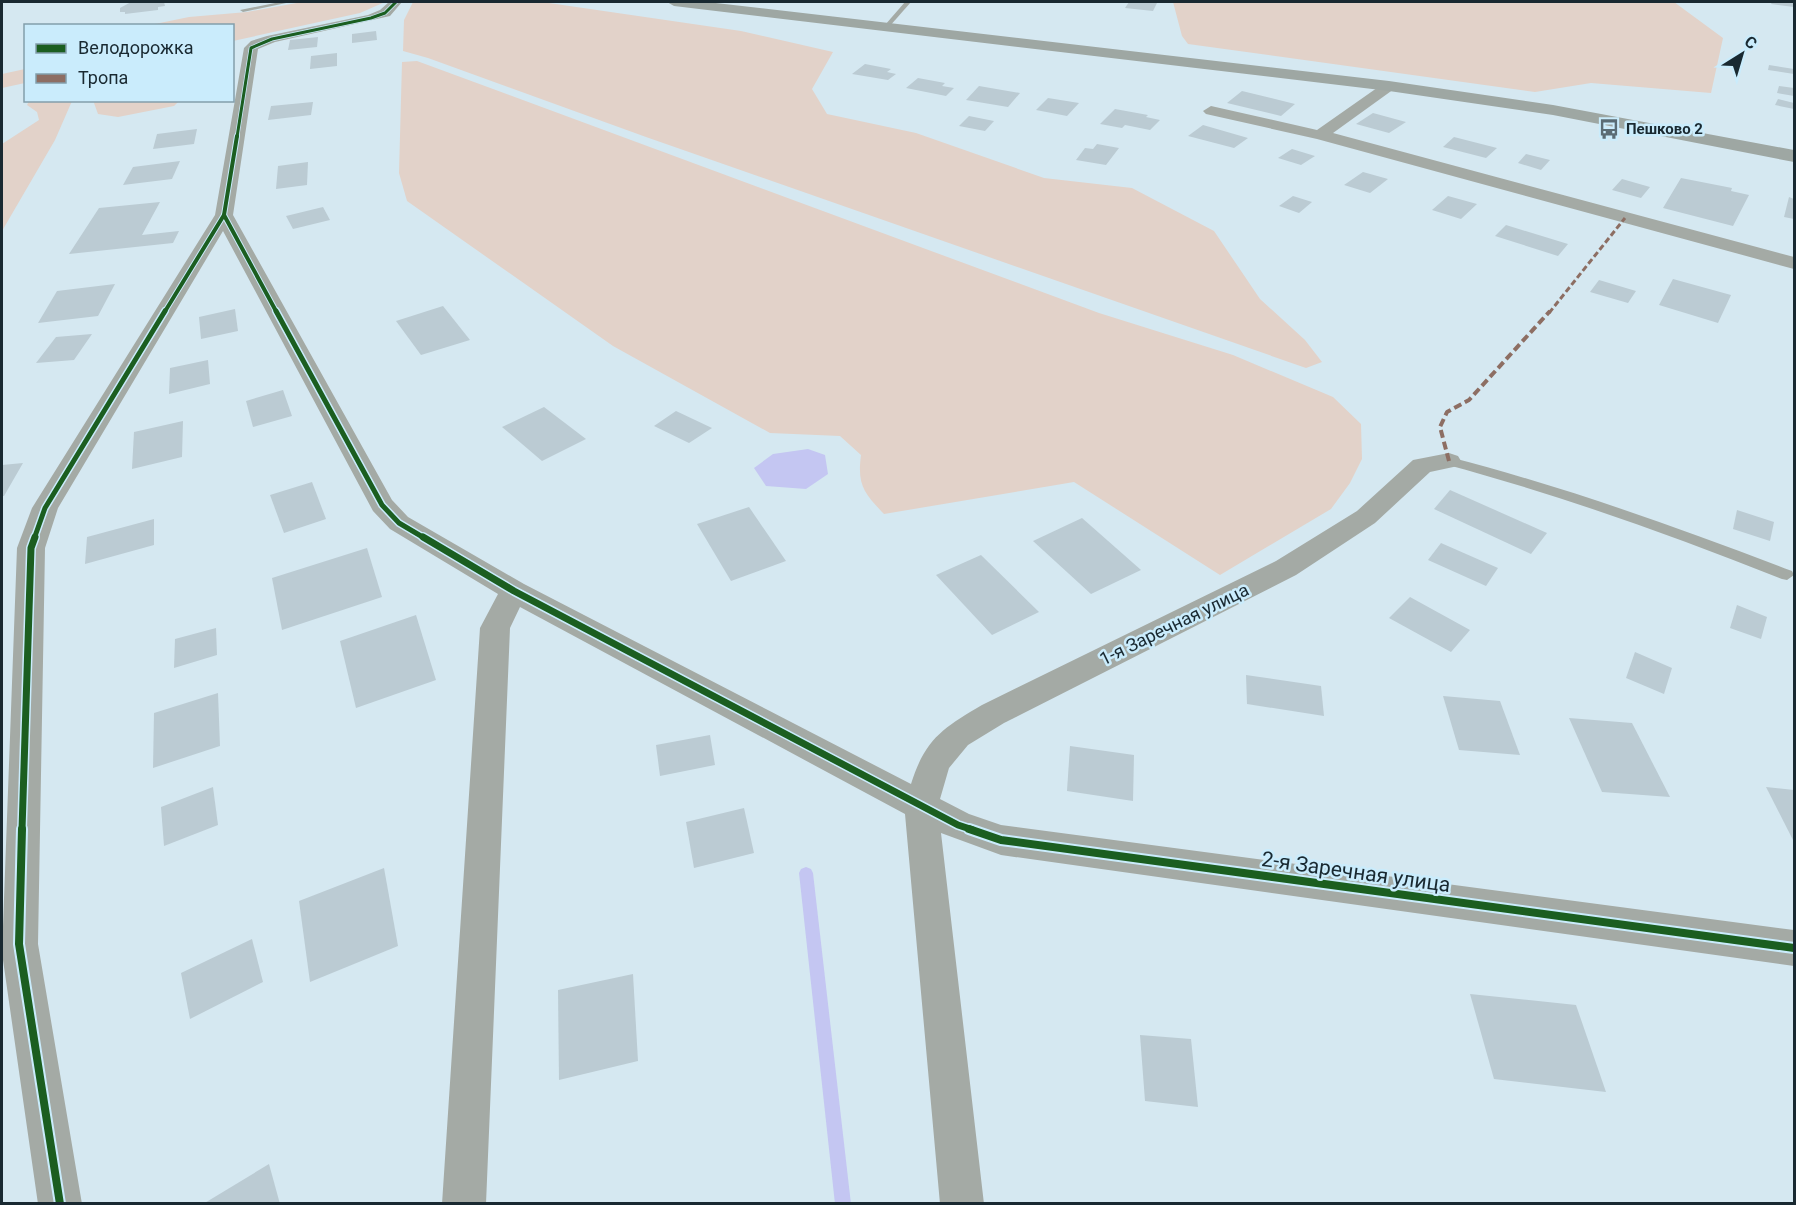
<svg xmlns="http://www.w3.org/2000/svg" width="1796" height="1205" viewBox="0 0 1796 1205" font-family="Roboto,sans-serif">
<rect width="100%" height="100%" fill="#d5e8f1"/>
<g fill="#e2d2c9">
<polygon points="302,2 385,2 360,13 233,41 232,26 150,25 189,17 247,12"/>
<polygon points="413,2 542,2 741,31 833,52 812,89 827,114 916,133 1044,178 1132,188 1214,231 1260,299 1305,340 1322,362 1306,368 646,137 428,58 403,51 404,20"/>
<polygon points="1173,2 1674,2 1723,38 1711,93 1591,83 1535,92 1188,44 1182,36"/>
<path d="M417,61L1099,313L1233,355L1333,397L1361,424L1362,459L1350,483L1331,509L1220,575L1074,482L884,514C864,493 857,485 861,455L840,436L770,433L613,346L407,201L399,173L402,62Z"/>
<polygon points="25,69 25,83 2,88 2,74"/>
<polygon points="29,101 72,101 55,140 2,231 2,144 39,120 37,112 27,105"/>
<polygon points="95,101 95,100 179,101 174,106 118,117 98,114 94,103"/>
</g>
<polygon fill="#c4c6f2" points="808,449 825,455 828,474 806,489 766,486 754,468 773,454"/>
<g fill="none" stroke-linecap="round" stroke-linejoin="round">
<polygon fill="#c4c6f2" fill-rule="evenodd" points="806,867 811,869 813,873 851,1204 835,1204 799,873 801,869"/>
</g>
<g fill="#bbcbd3">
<polygon points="131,2 164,2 165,6 158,7 158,10 125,14 125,12 120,12 120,8"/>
<polygon points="1129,2 1145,2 1157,3 1153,11 1125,8"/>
<polygon points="1772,2 1794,3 1794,7 1771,4"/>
<polygon points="376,31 377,40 352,43 352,34"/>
<polygon points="318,37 317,47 288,50 290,40"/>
<polygon points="337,53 337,66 310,69 311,56"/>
<polygon points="865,64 891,69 887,72 896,74 888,80 852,74"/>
<polygon points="1769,65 1794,69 1794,74 1768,70"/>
<polygon points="918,78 945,83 942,86 954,88 946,96 906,88"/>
<polygon points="979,86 1020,93 1008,107 966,100"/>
<polygon points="1779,86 1794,88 1794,96 1777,93"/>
<polygon points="1242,91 1295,104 1281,116 1227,103"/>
<polygon points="1048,98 1079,103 1067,116 1036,110"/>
<polygon points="1778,99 1794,103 1794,109 1775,105"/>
<polygon points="313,102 311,115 268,120 271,106"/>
<polygon points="1115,109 1148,115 1146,117 1160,120 1150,130 1125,125 1122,128 1100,124"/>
<polygon points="1373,113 1406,122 1389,133 1356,124"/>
<polygon points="969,116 994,121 985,131 959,126"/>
<polygon points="1203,125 1248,138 1234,148 1188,136"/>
<polygon points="197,129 194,144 153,149 157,134"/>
<polygon points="1454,137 1497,148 1486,158 1443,147"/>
<polygon points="1097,144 1119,148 1106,165 1076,160 1085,148 1093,149"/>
<polygon points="1292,149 1315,156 1301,165 1278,158"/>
<polygon points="1526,154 1550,160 1541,170 1518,163"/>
<polygon points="180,161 172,179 123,185 133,167"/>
<polygon points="308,162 307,185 276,189 278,166"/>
<polygon points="1363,172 1388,179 1370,193 1344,185"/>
<polygon points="1681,178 1732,188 1731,191 1749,195 1733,226 1663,208"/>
<polygon points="1622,179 1650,187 1641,198 1612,190"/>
<polygon points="1293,196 1312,202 1299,213 1279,206"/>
<polygon points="1448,196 1477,204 1461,219 1432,210"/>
<polygon points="1789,197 1794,199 1794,219 1784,217"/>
<polygon points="160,202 142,235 179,231 173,243 69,254 99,208"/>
<polygon points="323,207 330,220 293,229 286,216"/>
<polygon points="1506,225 1568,244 1558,256 1495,236"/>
<polygon points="1673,279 1731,295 1718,323 1659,305"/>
<polygon points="1599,280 1636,291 1628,303 1590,292"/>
<polygon points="115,284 98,316 38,323 57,291"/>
<polygon points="443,306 470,340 421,355 396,321"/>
<polygon points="235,309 238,331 201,339 199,317"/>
<polygon points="92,334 74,360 36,363 56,337"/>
<polygon points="208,360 210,384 169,394 170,368"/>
<polygon points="283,390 292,416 253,427 246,401"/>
<polygon points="544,407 586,439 542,461 502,427"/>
<polygon points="676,411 712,428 689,443 654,426"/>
<polygon points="183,421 182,457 132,469 134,432"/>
<polygon points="23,463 4,496 2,496 2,465"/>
<polygon points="312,482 326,519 284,533 270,495"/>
<polygon points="1450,490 1547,533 1531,554 1434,509"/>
<polygon points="749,507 786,561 731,581 697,524"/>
<polygon points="1737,510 1774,522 1770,541 1733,529"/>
<polygon points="1082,518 1141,570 1091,594 1033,541"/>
<polygon points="154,519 154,545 85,564 87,537"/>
<polygon points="1441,543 1498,568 1486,586 1428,560"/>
<polygon points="367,548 382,597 282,630 272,578"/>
<polygon points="981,555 1039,612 992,635 936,575"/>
<polygon points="1410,597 1470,630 1451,652 1389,618"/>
<polygon points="1737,605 1767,617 1761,639 1730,628"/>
<polygon points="416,615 436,680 356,708 340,641"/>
<polygon points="216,628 217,655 174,668 175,639"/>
<polygon points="1635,652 1672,668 1664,694 1626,678"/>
<polygon points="1246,675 1321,686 1324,716 1247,704"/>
<polygon points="218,693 220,746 153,768 154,713"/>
<polygon points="1443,696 1500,701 1520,755 1459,750"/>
<polygon points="1569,718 1632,723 1670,797 1602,792"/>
<polygon points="710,735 715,765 660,776 656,745"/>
<polygon points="1070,746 1134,755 1133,801 1067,791"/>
<polygon points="213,787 218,825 164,846 161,807"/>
<polygon points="1766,787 1794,790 1794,842"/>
<polygon points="744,808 754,853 694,868 686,822"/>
<polygon points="384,868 398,946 310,982 299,901"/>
<polygon points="252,939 263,982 190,1019 181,973"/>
<polygon points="633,974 638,1061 559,1080 558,990"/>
<polygon points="1470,994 1576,1005 1606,1092 1494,1079"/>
<polygon points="1140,1035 1191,1039 1198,1107 1145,1101"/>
<polygon points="269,1164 280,1204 203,1204"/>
</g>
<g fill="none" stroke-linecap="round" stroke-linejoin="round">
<g fill="#a4aaa5" fill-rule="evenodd">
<polygon points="280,2 291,2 243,12 240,10"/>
<polygon points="905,2 911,2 889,27 885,27 885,25"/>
<path d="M1449,457C1566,487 1679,528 1792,571L1794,575L1787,580L1782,579C1671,535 1560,495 1444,464L1442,461Z"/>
</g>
<g fill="#a4aaa5" fill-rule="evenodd">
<path d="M389,2H402L390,16L275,42L258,49L233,215L392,500L408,517L524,584L911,784C925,739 943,728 982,705L1276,561L1357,511L1413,460L1449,453L1458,456L1461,461L1458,466L1430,472L1375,523L1296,575L1004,723L968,745L949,768L940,799L969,814L1001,825L1794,930V966L1001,855L941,833L984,1204H940L905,814L520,607L510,628L486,1204H442L480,628L498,594L390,529L373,511L223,231L58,508L45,548L38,944L82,1204H38L2,953L17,548L32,508L215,215L244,48L251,41L267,36L368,15L380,10Z"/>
<polygon points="1389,82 1396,86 1394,89 1333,133 1794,257 1794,269 1317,139 1206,114 1203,111 1211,106 1317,130 1384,83"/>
</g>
<polygon fill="#9ea7a3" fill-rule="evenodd" points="667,2 707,2 1389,81 1553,105 1794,150 1794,162 1553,115 1389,91 674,6"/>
<polyline stroke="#8d6e63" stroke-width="3" stroke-dasharray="6 3" stroke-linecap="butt" points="1549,313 1625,218"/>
<polyline stroke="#8d6e63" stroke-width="4" stroke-dasharray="8 4" stroke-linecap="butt" points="1449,461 1440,427 1447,412 1469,400 1550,311"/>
<g stroke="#caecfc" stroke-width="4.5">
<polyline id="cycleway-far4" points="237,137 251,48 272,39 371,18 385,13 396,2"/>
</g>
<g stroke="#caecfc" stroke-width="6">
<g id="cycleway-far3">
<polyline points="224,215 277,313"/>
<polyline points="164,313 224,215 237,136"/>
</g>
</g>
<g stroke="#caecfc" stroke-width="8">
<g id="cycleway-far2">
<polyline points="276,311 382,505 399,523 426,539"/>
<polyline points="34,539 45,508 165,311"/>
</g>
</g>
<g stroke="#caecfc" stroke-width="10">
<g id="cycleway-far1">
<polyline points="423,537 514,591 958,825 973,830"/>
<polyline points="22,830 31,548 35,537"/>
</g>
</g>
<g stroke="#caecfc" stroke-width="12">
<g id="cycleway">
<polyline points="22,829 19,944 60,1204"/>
<polyline points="969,829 1001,840 1794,948"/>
</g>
</g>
<use href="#cycleway-far4" stroke="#1b5e20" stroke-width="3"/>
<use href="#cycleway-far3" stroke="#1b5e20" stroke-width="4"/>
<use href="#cycleway-far2" stroke="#1b5e20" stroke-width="5"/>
<use href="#cycleway-far1" stroke="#1b5e20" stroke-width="7"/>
<use href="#cycleway" stroke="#1b5e20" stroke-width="8"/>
</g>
<defs>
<g id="bus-bare" transform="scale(1.62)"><path d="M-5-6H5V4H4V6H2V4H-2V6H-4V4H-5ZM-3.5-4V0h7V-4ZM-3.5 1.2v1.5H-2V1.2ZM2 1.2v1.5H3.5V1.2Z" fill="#5b6c74" stroke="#caecfc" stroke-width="2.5" paint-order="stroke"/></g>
</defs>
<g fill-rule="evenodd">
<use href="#bus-bare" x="1609" y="129"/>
</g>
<g text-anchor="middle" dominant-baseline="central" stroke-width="5" stroke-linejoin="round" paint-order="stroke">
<g font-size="15" font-weight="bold" fill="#192931" stroke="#caecfc" text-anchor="start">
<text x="1626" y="129">Пешково 2</text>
</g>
<g font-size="18" fill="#192931" stroke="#caecfc">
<text transform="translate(1174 624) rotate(-26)">1-я Заречная улица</text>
</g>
<g font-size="21" fill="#192931" stroke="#caecfc">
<text transform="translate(1356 872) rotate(8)">2-я Заречная улица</text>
</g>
</g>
<rect width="1796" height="1205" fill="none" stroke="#192931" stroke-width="6"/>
<rect x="24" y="24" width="210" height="78" fill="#caecfc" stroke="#839eab" stroke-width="1.5"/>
<rect x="36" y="44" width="30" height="9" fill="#1b5e20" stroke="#839eab" stroke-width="1.5"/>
<text x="78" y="54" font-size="18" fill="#192931">Велодорожка</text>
<rect x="36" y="74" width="30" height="9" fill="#8d6e63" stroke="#839eab" stroke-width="1.5"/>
<text x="78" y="84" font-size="18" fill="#192931">Тропа</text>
<g transform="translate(1742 54) rotate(37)" stroke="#caecfc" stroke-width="4.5" paint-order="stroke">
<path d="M0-4.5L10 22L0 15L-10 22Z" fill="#192931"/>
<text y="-9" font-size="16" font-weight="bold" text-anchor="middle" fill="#192931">С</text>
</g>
</svg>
